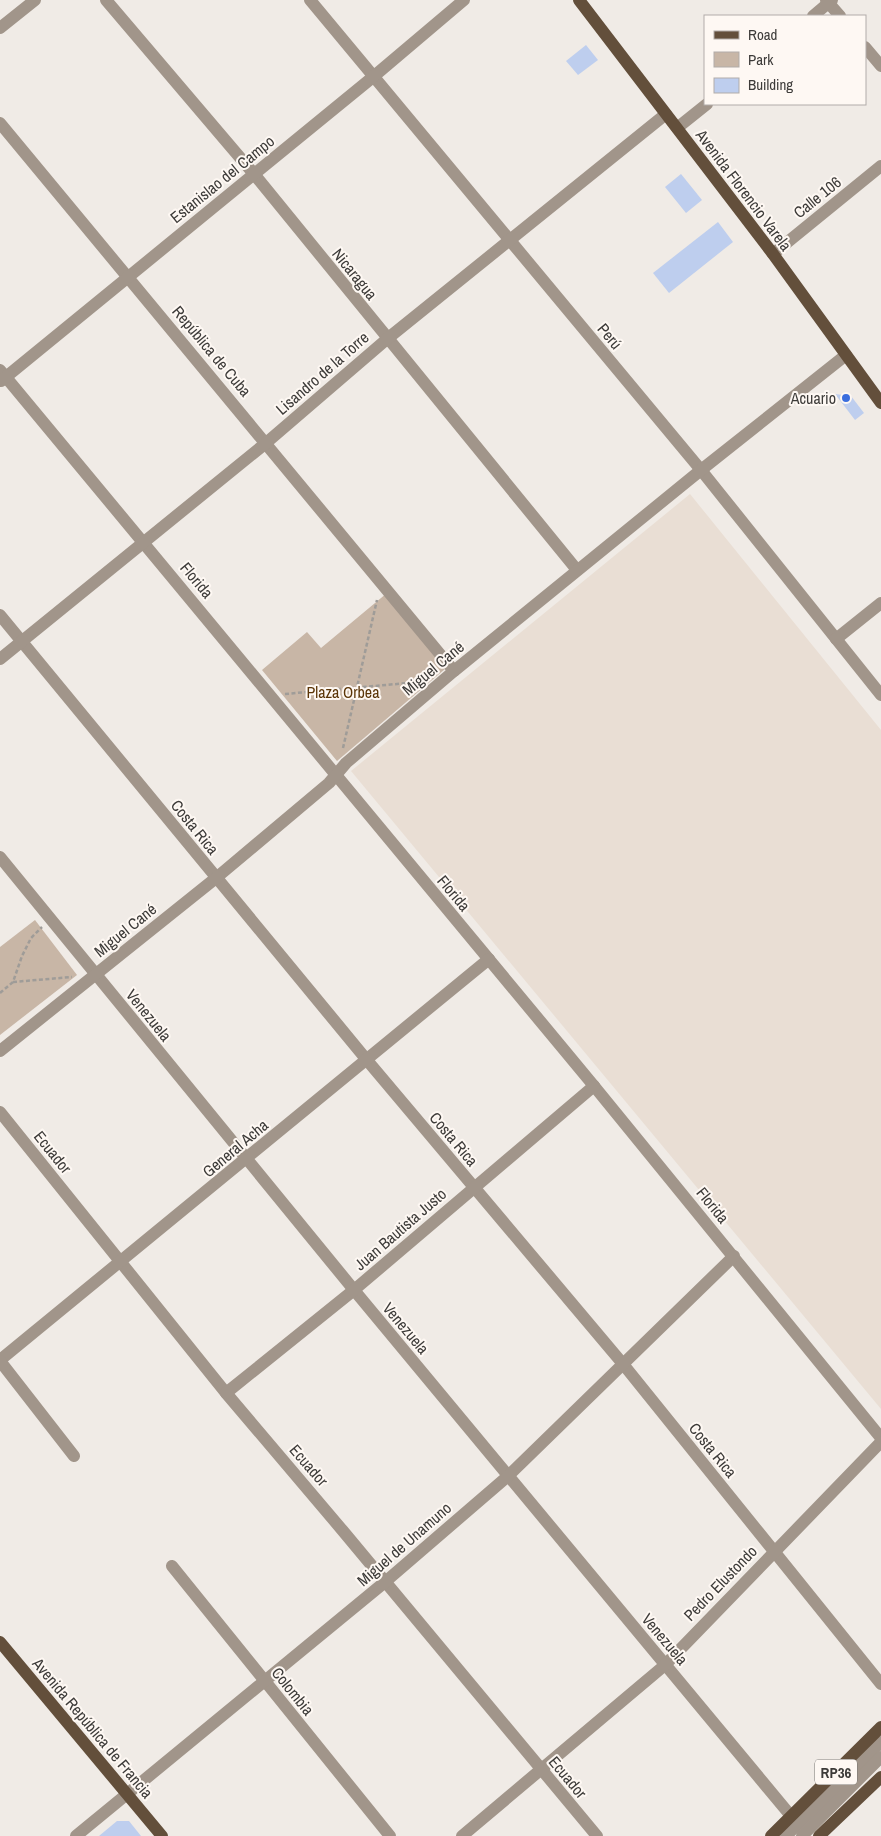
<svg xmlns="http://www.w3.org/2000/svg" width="881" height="1836" viewBox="0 0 881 1836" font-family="'Archivo Narrow',sans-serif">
<rect width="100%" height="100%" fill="#f0ebe6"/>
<polygon fill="#e9ded4" points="690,494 881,730 881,1409 351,771"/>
<g fill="#c8b6a6">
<polygon points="387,593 445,669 337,761 262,670 307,632 321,648"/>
<polygon points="35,920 77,975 0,1035 0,947"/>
</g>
<g fill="#beceee">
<polygon points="586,45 598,60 578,75 566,61"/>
<polygon points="681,174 702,200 686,213 665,187"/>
<polygon points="718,222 733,242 669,293 653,273"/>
<polygon points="835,394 851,396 864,413 855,420"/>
<polygon points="117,1821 129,1821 141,1836 99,1836"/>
</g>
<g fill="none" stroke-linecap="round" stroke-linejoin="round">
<g stroke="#9f9c98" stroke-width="2.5" stroke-dasharray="4 2.5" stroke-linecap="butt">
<polyline points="285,694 419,682"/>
<polyline points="343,748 377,600"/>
<polyline points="13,982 72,977"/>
<polyline points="0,993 13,982 22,956 31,938 42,927"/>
</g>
<g stroke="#a1958a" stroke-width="12">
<polyline points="106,0 254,174 577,570"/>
<polyline points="310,0 701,470 881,695"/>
<polyline points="826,0 840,16"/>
<polyline points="813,16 832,0"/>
<polyline points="0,28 35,0"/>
<polyline points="865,47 881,66"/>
<polyline points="0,123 454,671"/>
<polyline points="677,128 707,104"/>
<polyline points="773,254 881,166"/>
<polyline points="0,370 594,1086 881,1438"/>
<polyline points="1,381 373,77 464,0"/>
<polyline points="0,615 366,1059 623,1364 881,1684"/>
<polyline points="836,639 881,603"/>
<polyline points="0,659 266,443 387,339 666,114"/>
<polyline points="0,857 354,1290 791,1816"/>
<polyline points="0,1051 216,878 329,783 346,763 454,671 701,470 846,355"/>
<polyline points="0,1112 226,1393 343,1531 597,1836"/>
<polyline points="0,1360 489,959"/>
<polyline points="0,1361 74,1456"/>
<polyline points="226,1393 354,1290 594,1086"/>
<polyline points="172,1566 390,1836"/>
<polyline points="76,1836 385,1582 508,1476 734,1256"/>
<polyline points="462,1836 665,1665 881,1442"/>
<polyline points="786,1836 881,1742"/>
<polyline points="802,1836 881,1757"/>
</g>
<g stroke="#634f3b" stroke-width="12">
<polyline points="579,0 773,254 881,403"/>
<polyline points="0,1642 162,1836"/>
<polyline points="771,1836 881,1727"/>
<polyline points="819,1836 881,1777"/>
</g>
</g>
<circle fill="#3b6ede" stroke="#fef8f3" stroke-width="2" cx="846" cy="398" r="5"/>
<g text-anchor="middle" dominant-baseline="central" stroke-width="4" stroke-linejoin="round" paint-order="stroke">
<rect fill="#fef8f3" stroke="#777471" stroke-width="1" x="815" y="1759.5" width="42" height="25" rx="4"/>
<g font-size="15" font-weight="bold" fill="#3d3b39">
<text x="836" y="1772">RP36</text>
</g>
<g font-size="16" fill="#3d3b39" stroke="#fef8f3">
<text transform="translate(222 179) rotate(-39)">Estanislao del Campo</text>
<text transform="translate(744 190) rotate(53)">Avenida Florencio Varela</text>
<text transform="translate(817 197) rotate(-39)">Calle 106</text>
<text transform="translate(355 274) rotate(51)">Nicaragua</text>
<text transform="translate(610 336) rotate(50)">Perú</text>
<text transform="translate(212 351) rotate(50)">República de Cuba</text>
<text transform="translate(322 373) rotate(-41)">Lisandro de la Torre</text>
<text transform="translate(197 580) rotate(50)">Florida</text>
<text transform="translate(433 668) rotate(-40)">Miguel Cané</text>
<text transform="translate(195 827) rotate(51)">Costa Rica</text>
<text transform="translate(454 893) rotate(50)">Florida</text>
<text transform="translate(125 930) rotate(-39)">Miguel Cané</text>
<text transform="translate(149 1015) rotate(51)">Venezuela</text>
<text transform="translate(454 1139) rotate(50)">Costa Rica</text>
<text transform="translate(235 1148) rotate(-40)">General Acha</text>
<text transform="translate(53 1152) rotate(51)">Ecuador</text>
<text transform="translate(713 1205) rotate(51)">Florida</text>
<text transform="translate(400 1229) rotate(-41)">Juan Bautista Justo</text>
<text transform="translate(406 1328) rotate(50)">Venezuela</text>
<text transform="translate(713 1450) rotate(51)">Costa Rica</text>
<text transform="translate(309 1465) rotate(49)">Ecuador</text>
<text transform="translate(404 1544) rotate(-41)">Miguel de Unamuno</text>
<text transform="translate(720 1583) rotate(-46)">Pedro Elustondo</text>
<text transform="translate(665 1639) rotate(50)">Venezuela</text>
<text transform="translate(293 1691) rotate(51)">Colombia</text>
<text transform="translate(93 1728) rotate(50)">Avenida República de Francia</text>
<text transform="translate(568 1777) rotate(50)">Ecuador</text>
</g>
<g font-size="16" fill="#3d3b39" stroke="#fef8f3" text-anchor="end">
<text x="836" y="398">Acuario</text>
</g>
<g font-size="16" fill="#5b3507" stroke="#fef8f3">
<text x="343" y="692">Plaza Orbea</text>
</g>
</g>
<rect x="704" y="15" width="162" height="90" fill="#fef8f3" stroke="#b1aca9"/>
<rect x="714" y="31" width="25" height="8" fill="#634f3b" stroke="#b1aca9"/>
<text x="748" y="40" font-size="15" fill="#3d3b39">Road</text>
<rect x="714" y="52" width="25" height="15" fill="#c8b6a6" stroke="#b1aca9"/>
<text x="748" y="65" font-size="15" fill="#3d3b39">Park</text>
<rect x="714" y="78" width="25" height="15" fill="#beceee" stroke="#b1aca9"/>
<text x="748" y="90" font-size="15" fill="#3d3b39">Building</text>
</svg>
